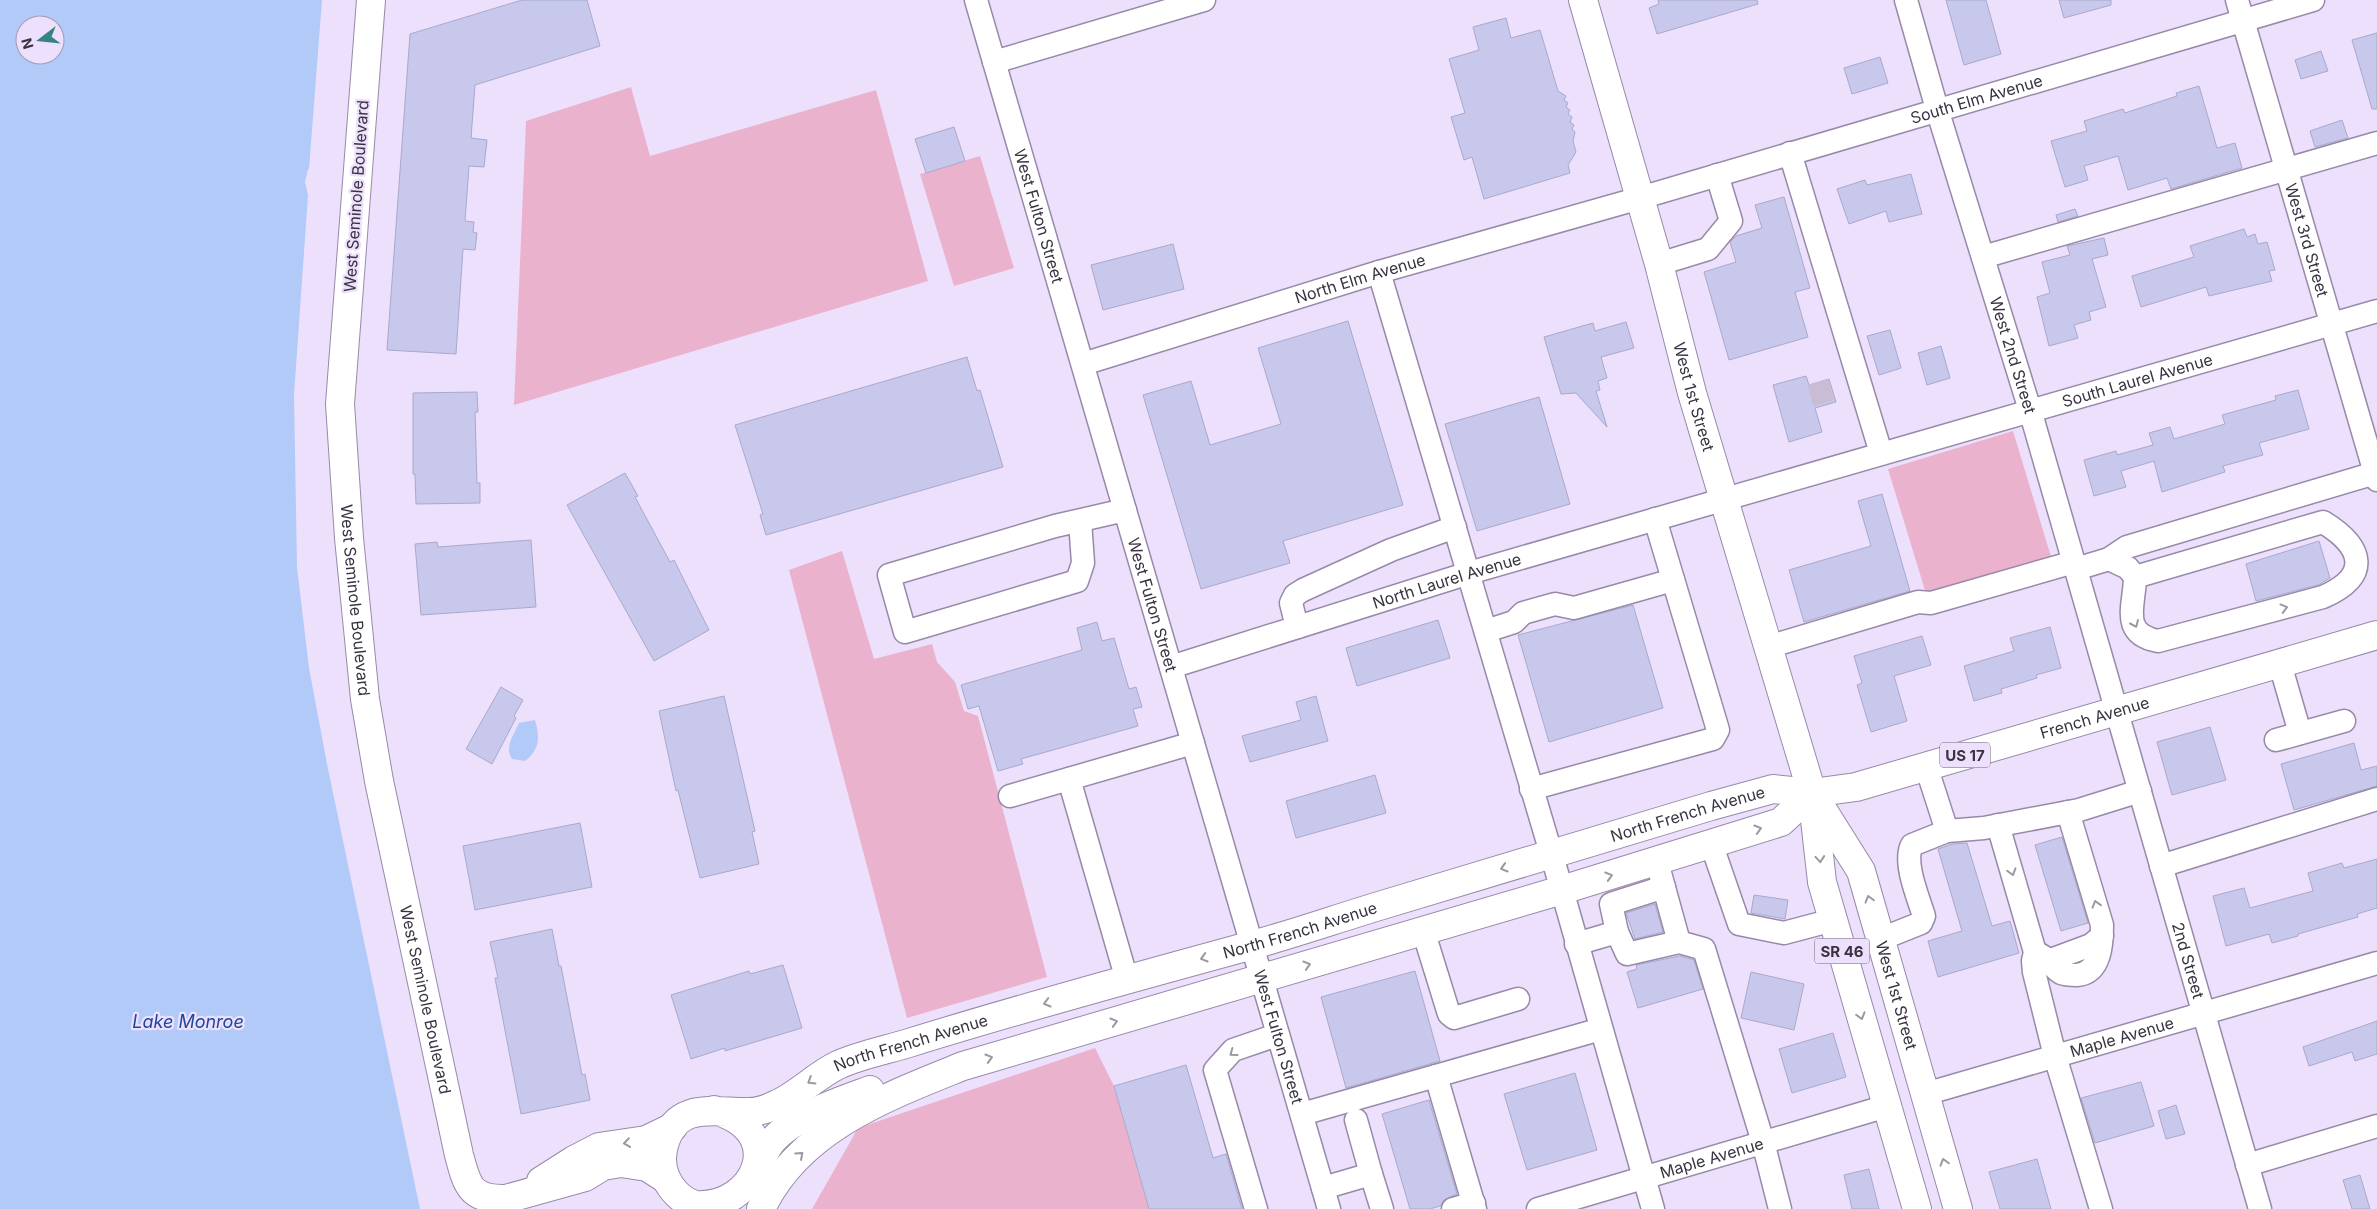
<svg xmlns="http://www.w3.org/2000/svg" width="2377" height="1209" viewBox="0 0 2377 1209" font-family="Inter,sans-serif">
<rect width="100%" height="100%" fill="#ede0fc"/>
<g fill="#eab2cd">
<polygon points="631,87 650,156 876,90 928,281 514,405 526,121"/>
<polygon points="980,156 1014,268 954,286 920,174"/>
<polygon points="2013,431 2052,560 1927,597 1888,469"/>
<polygon points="842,551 874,659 932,644 937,662 955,682 964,711 978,716 1047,977 907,1018 789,570"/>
<polygon points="1095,1048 1114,1086 1149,1209 812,1209 858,1128"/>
</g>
<g fill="#b1caf8" fill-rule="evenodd">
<path d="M0,0H322L309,169H308L305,182L308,195L294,395L297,567L309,668L328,769L420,1209H0ZM25,25H55V55H25Z"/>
<path d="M535,720C540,737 540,749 525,761L512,759C504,747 514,735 519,723Z"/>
</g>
<g fill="#c7c8eb" stroke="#a8a9cb">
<polygon points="522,0 587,0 600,46 475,85 471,138 487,140 484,167 469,166 465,221 474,222 473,232 477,233 475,250 463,249 456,354 387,350 410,34"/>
<polygon points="1658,0 1757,0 1758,4 1657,34 1649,8 1659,4"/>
<polygon points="1946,0 1986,0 2001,54 1964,65"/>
<polygon points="2059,0 2111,0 2111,5 2064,18"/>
<polygon points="1506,18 1511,38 1540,30 1558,91 1566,96 1564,100 1568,103 1566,107 1570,110 1568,114 1572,117 1570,122 1574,125 1572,129 1575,132 1573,141 1576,152 1568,165 1570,173 1484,199 1472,157 1464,160 1451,117 1465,113 1449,59 1479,50 1473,27"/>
<polygon points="2377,33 2377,109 2372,109 2352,40"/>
<polygon points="2321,51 2328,71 2301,79 2295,60"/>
<polygon points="1880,57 1888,83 1852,94 1844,68"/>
<polygon points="2199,86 2217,148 2235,143 2242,168 2171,189 2167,178 2128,190 2118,156 2084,166 2088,180 2065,187 2051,141 2087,131 2084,121 2123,109 2125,113 2177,96 2176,93"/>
<polygon points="2342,120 2348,138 2315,147 2310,131"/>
<polygon points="954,127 965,161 926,173 915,139"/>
<polygon points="1911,174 1922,214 1889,222 1886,211 1849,224 1837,189 1865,180 1867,185"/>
<polygon points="1784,197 1810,288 1795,292 1808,337 1729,360 1704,272 1736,262 1730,242 1736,236 1762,228 1755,205"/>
<polygon points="2075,209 2078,216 2058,222 2056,215"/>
<polygon points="2244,229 2247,237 2255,234 2258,244 2267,242 2275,270 2269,271 2272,281 2209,296 2206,287 2141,307 2132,276 2194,257 2190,246"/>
<polygon points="2104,238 2108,255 2092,259 2106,307 2089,312 2091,320 2074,325 2078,338 2049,346 2037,297 2050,293 2042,262 2070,255 2067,246"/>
<polygon points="1173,244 1184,289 1103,310 1091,265"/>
<polygon points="1348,321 1403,505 1283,541 1290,563 1201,589 1143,395 1191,381 1210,445 1281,424 1258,348"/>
<polygon points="1626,322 1634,348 1601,357 1607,378 1598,381 1600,390 1596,391 1607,427 1576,393 1561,394 1544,337 1593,323 1595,331"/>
<polygon points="1890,330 1901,368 1879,375 1867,336"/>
<polygon points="1941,346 1950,378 1927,385 1918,353"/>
<polygon points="967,357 977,391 980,390 1003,467 766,535 760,515 763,514 735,425"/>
<polygon points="1806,376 1809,385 1829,379 1836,402 1815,408 1822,432 1789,442 1773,385"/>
<polygon points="2298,390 2309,429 2259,443 2263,455 2223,466 2225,472 2162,492 2154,461 2121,471 2126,487 2094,496 2084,460 2116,451 2117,455 2153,445 2149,433 2170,427 2174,439 2225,424 2222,415 2276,400 2275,396"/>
<polygon points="477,392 478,412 475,412 477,483 480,483 480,503 416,504 415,474 413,474 413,393"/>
<polygon points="1539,397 1570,504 1477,531 1445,424"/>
<polygon points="625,473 638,496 635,497 670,562 674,560 709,630 654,661 567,505"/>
<polygon points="1882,494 1910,591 1804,622 1789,570 1871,546 1858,501"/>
<polygon points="531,540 536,607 421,615 415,544 437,542 438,547"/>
<polygon points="2319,541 2330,578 2318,585 2256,601 2246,564"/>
<polygon points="1633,605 1663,708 1549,742 1518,635"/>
<polygon points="1438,620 1450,658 1357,686 1346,648"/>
<polygon points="1097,622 1102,641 1114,638 1129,689 1136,687 1142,707 1133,709 1138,726 1021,759 1023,764 998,771 979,706 968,709 961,685 1082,650 1077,628"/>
<polygon points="2050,627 2061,668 2036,675 2037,678 2001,689 2002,693 1974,701 1964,666 2014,651 2010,638"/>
<polygon points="1922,636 1931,665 1894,676 1907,721 1871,732 1857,685 1862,683 1854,656"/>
<polygon points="501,687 523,700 514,716 516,718 492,764 466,749"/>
<polygon points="724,696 755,831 752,832 759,864 700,878 678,790 676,791 659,711"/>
<polygon points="1316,696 1328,741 1250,762 1242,736 1301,720 1296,702"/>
<polygon points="2210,727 2226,780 2172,795 2157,742"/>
<polygon points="2354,743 2361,770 2377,766 2377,786 2294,810 2281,764"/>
<polygon points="1375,775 1386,813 1296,838 1286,801"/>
<polygon points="580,823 592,887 475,910 463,846"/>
<polygon points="2062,837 2088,923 2061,931 2035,845"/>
<polygon points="1967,843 1992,926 2010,921 2019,953 1938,977 1928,941 1962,931 1938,849 1952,844"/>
<polygon points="2377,859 2377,908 2357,914 2358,917 2298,934 2298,936 2272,943 2269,934 2226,946 2213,896 2244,888 2250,908 2313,891 2308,873 2342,863 2344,868"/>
<polygon points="1754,895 1788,900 1785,919 1751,913"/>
<polygon points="1655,904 1663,932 1635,939 1626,913"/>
<polygon points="552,929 559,966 561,966 582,1075 585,1074 590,1100 521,1114 495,978 498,978 490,942"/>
<polygon points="1680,956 1694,960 1703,989 1638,1008 1627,972 1637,969 1636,965"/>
<polygon points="783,965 802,1028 725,1051 725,1048 691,1059 671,995 749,971 750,974"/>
<polygon points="1415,971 1440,1061 1346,1088 1321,997"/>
<polygon points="1751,972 1804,984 1794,1030 1741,1018"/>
<polygon points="2377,1021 2377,1054 2355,1061 2352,1052 2309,1066 2303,1047"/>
<polygon points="1833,1033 1846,1077 1792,1093 1779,1049"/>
<polygon points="1186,1065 1213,1158 1226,1154 1242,1209 1149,1209 1114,1086"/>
<polygon points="1575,1073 1597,1150 1527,1170 1504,1094"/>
<polygon points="2141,1082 2154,1126 2095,1143 2081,1098"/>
<polygon points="1429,1100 1457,1194 1444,1200 1440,1206 1430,1209 1410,1209 1382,1114"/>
<polygon points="2176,1105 2185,1134 2166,1139 2158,1111"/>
<polygon points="2037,1159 2051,1209 2000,1209 1989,1172"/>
<polygon points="1869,1169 1879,1209 1852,1209 1844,1175"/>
<polygon points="2360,1175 2370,1209 2352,1209 2343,1180"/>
</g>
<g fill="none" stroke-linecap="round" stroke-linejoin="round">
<polyline stroke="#c9bdd6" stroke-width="22" stroke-dasharray="22 11" stroke-linecap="butt" points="1818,382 1824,405"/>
<g stroke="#9889a9" stroke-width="25">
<g id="minor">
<path id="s1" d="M976,0L1329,1209"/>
<path id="s2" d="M1906,0L1937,109L2030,410L2260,1209"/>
<path id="s3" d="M2237,0L2377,480"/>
<polyline points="994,62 1204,0"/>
<polyline points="1790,153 1881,453"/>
<polyline points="1983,257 2377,143"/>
<polyline points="1659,264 1708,249 1731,221 1717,175"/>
<polyline points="1379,272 1562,890 1653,1209"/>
<path id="s4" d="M1083,364L1379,272L1640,198L2313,0"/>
<polyline points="1080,521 1083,563 1077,581 905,632 889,575 1055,526 1125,510"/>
<path d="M2109,559L2128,568L2135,577C2135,604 2119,634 2158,641L2323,597C2371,576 2364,547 2323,522L2135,577"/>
<polyline points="2076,569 2109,559 2127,547 2375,473"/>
<polyline points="1297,627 1291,603 1295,595 1303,590 1391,550 1455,527"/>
<polyline points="1486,631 1514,622 1523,613 1555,604 1574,608 1673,580"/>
<polyline points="1768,647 1918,602 1931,603 2074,562"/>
<polyline points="2280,664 2300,733"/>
<path id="s5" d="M1171,667L1469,573L2377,311"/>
<polyline points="2276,740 2344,721"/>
<polyline points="1926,766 1947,831 1984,828 2079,810 2140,791"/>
<polyline points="1069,779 1127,980"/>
<polyline points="1531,789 1713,739 1718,730 1655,519"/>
<polyline points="1010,796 1193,743"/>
<polyline points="1998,825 2035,952 2033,961 2034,972 2055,1056 2101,1209"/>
<polyline points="1711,843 1739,924 1784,933 1833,920"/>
<polyline points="2161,866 2377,799"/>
<polyline points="1660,873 1679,942"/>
<polyline points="1664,887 1611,904 1617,932 1627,954 1679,942 1704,949 1763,1142 1780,1209"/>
<polyline points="1423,930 1449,1014 1454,1018 1518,999"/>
<path d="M1881,939L1921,923L1924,916C1918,897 1903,862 1912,845L1947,831"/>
<polyline points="1576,944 1617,932"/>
<path d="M2035,952C2039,954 2045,957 2048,960C2053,966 2054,969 2061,973C2066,975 2072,975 2077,975C2101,973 2102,943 2102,925L2068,812"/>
<polyline points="2048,961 2091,945 2102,936"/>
<polyline points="1436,1076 1475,1209"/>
<path id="s6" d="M1925,1094L2377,963"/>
<polyline points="1302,1114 1601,1029"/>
<polyline points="2247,1165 2377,1126"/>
<polyline points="1371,1174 1382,1209"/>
<polyline points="1323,1188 1371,1174 1356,1120"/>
<polyline points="1256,1209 1215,1070 1233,1050 1277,1035"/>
<polyline points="1453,1209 1474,1203"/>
<path id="s7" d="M1538,1209L1887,1106"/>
</g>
</g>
<g stroke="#9889a9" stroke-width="30">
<g id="major">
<path id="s8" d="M371,0L340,404L349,538L365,699L379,781L459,1155C467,1185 470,1200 506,1199L585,1177L603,1166L621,1163L647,1167L666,1179"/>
<path id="s9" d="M1583,0L1659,264L1692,393L1812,793L1822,882L1917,1209"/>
<path id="s10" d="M1817,801L1861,871L1958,1209"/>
<path id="s11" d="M714,1110C790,1131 756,1209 695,1205C682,1201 671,1190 666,1178C661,1167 661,1156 664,1145C676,1100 716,1113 749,1112C758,1112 767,1109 775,1105C797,1096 815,1076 838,1065C860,1055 886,1050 909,1043C1021,1008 1136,977 1249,946C1293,934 1336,919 1379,906C1489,873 1600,840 1711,806L1773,789L1812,793L1856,787L2377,635"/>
<path d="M757,1169C761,1161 764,1152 769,1145C788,1118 840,1101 870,1090"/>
<polyline points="541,1181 574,1160 599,1147 646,1140 673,1127"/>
<path d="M761,1209C798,1129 886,1097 963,1066L1562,890L1781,822L1812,793"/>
</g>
</g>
<use href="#minor" stroke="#fff" stroke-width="22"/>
<use href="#major" stroke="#fff" stroke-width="28"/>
</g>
<defs><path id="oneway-chevron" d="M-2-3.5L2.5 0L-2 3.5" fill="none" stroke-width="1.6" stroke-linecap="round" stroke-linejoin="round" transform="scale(1.25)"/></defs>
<g stroke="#9c98a0">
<use href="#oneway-chevron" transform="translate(2284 608) rotate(-15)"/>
<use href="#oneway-chevron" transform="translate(2135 624) rotate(66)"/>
<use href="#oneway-chevron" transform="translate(1758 829) rotate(-17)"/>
<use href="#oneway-chevron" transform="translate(1820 859) rotate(85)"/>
<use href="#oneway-chevron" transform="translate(1504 868) rotate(163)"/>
<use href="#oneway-chevron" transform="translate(2012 872) rotate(74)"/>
<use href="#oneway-chevron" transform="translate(1609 876) rotate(-17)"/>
<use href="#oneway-chevron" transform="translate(1869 899) rotate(-106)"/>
<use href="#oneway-chevron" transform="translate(2096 904) rotate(-107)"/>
<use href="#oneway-chevron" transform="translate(1204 958) rotate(164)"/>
<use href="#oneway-chevron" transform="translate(1307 965) rotate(-17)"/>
<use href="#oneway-chevron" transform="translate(1047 1003) rotate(164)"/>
<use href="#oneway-chevron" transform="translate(1861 1016) rotate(74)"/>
<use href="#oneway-chevron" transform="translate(1114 1022) rotate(-16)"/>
<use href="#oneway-chevron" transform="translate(1233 1053) rotate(144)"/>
<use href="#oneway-chevron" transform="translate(989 1058) rotate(-17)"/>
<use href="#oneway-chevron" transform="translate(811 1081) rotate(148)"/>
<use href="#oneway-chevron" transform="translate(627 1143) rotate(172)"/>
<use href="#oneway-chevron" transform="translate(800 1155) rotate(-42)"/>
<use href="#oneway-chevron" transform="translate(1944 1162) rotate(-106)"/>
</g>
<g text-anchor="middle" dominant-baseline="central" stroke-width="4.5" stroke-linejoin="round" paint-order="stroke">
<g fill="#ede0fc" stroke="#6f6678" stroke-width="1">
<rect x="1940" y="742.5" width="50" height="25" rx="4"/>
<rect x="1814.5" y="938.5" width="55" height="25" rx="4"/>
</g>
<g font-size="15" font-weight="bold" fill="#393240">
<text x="1965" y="755">US 17</text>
<text x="1842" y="951">SR 46</text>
</g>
<g font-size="16" fill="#393240" stroke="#ede0fc">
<text stroke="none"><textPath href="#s4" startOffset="932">South Elm Avenue</textPath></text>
<text transform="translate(356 196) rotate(-86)">West Seminole Boulevard</text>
<text stroke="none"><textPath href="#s1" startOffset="225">West Fulton Street</textPath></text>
<text stroke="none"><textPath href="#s3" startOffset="250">West 3rd Street</textPath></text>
<text stroke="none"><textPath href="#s4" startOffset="290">North Elm Avenue</textPath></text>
<text stroke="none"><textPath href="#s2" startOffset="371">West 2nd Street</textPath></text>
<text stroke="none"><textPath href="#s5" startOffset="1008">South Laurel Avenue</textPath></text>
<text stroke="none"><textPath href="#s9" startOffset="412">West 1st Street</textPath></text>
<text stroke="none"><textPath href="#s5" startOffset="289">North Laurel Avenue</textPath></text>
<text stroke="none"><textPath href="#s8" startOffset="602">West Seminole Boulevard</textPath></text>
<text stroke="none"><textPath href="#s1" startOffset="630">West Fulton Street</textPath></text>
<text stroke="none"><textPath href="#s11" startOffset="1742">French Avenue</textPath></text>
<text stroke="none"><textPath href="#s11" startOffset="1321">North French Avenue</textPath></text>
<text stroke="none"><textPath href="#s11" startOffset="916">North French Avenue</textPath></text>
<text stroke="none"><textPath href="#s2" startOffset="1001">2nd Street</textPath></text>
<text stroke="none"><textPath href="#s10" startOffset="212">West 1st Street</textPath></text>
<text stroke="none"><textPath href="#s8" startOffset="1008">West Seminole Boulevard</textPath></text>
<text stroke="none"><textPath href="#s1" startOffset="1080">West Fulton Street</textPath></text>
<text stroke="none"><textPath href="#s6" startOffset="205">Maple Avenue</textPath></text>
<text stroke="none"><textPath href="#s11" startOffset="511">North French Avenue</textPath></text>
<text stroke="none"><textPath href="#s7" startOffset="181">Maple Avenue</textPath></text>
</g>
<g font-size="18" font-style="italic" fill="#1f479d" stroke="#ede0fc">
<text x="188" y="1021">Lake Monroe</text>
</g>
</g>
<g transform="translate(40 40) rotate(254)"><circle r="24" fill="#ede0fc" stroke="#a59ab1"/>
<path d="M0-4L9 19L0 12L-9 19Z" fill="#388184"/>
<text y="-8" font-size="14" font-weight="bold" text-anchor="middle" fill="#393240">N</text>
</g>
</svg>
